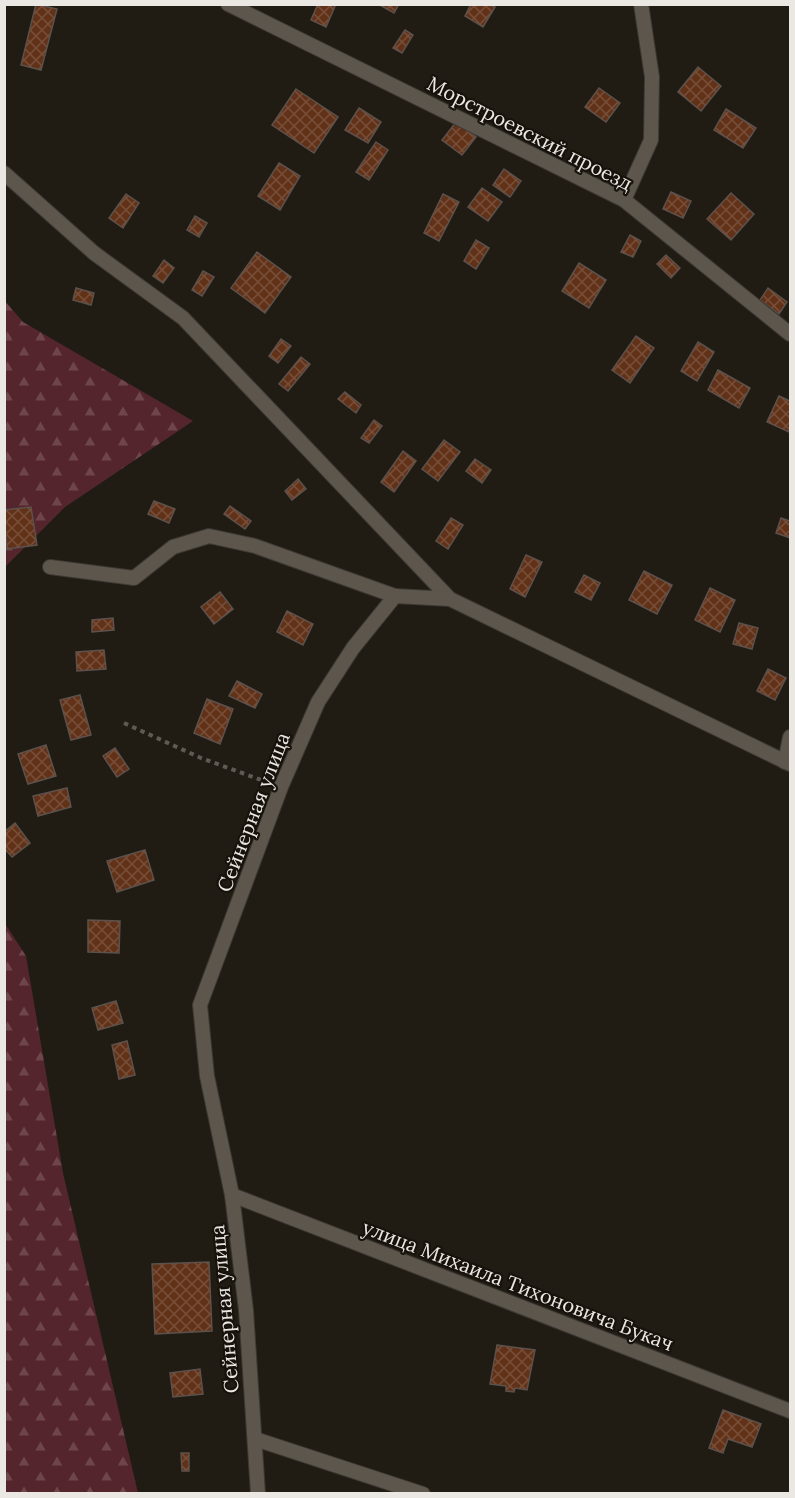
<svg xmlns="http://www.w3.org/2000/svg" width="795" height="1498" viewBox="0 0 795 1498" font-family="Lora,serif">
<defs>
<pattern id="forest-firs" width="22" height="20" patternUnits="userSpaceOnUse" patternTransform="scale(1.5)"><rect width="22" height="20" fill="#54252c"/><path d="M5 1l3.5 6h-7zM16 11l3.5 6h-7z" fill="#6d454a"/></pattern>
<pattern id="building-cross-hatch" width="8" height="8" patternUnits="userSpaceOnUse" patternTransform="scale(1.5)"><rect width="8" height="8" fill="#613118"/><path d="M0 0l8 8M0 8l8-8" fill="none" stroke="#784f39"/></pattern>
</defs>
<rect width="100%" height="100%" fill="#201c13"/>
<g fill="url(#forest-firs)">
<polygon points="4,300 23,322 193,421 65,507 5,567"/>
<polygon points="4,922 26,956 63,1173 138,1493 5,1492"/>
</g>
<g fill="url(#building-cross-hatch)" stroke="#5c514c" stroke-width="1.5">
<polygon points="36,4 57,9 41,70 21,65"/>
<polygon points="318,4 336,4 326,27 311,20"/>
<polygon points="378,4 399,4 394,13"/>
<polygon points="471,4 489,4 495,7 483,27 465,16"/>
<polygon points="405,30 413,35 402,53 393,48"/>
<polygon points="698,67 721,86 701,111 678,92"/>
<polygon points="599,88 620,103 606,122 585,107"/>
<polygon points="296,89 338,117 314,153 272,125"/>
<polygon points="359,108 381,122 368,143 345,130"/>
<polygon points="726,109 756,128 743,148 714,130"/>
<polygon points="456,122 476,137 462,155 442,140"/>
<polygon points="376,142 388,150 369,180 356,172"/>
<polygon points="279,163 300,176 280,210 258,196"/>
<polygon points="504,169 521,181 510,197 493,185"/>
<polygon points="482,188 502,202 488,221 468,207"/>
<polygon points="671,192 691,201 683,218 663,209"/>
<polygon points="731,193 754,214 731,240 707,219"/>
<polygon points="126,194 139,203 123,228 109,218"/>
<polygon points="443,194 459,202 439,241 424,233"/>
<polygon points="195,216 207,223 199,237 187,230"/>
<polygon points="630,235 641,241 633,257 621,252"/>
<polygon points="476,240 489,248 476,269 464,261"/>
<polygon points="257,252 291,277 265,313 231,288"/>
<polygon points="666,255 680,268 671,278 657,264"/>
<polygon points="164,260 174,268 163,283 153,276"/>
<polygon points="579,263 606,280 589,308 562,291"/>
<polygon points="203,271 214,277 202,296 192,290"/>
<polygon points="76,288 94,293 91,305 73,300"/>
<polygon points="768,288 787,302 779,314 760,300"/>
<polygon points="636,336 654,348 630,383 612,370"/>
<polygon points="281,339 291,346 278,363 269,356"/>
<polygon points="698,342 714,352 697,381 681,371"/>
<polygon points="301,357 310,364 288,391 279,384"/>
<polygon points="718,370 750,388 739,408 708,390"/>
<polygon points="345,392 361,405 356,413 338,399"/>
<polygon points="779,396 790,401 790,428 789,432 767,422"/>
<polygon points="374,420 382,426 369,443 361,438"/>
<polygon points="444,440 460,452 438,481 422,469"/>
<polygon points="403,451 416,461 394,492 381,482"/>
<polygon points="475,459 491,470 482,483 466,471"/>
<polygon points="298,479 306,489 292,500 285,491"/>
<polygon points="154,501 175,509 169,523 148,514"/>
<polygon points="230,506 251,521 245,529 224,514"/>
<polygon points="31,507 37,545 7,549 4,510"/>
<polygon points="451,518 463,525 448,549 436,541"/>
<polygon points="781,518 790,521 790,538 776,533"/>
<polygon points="526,555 542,562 525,597 510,589"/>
<polygon points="644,571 672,585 657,614 629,600"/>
<polygon points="584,575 600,583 591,600 575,592"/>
<polygon points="710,588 735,600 720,632 695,620"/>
<polygon points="220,592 233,609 214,624 201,607"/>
<polygon points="287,611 313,624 303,645 277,632"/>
<polygon points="113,618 114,630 92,632 92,620"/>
<polygon points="739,623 758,628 752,649 733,644"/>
<polygon points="104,650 106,669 77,671 76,652"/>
<polygon points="768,669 786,678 775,700 757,691"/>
<polygon points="237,681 262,694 255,708 229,696"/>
<polygon points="80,695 91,735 71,740 60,700"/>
<polygon points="207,699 233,709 220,744 194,733"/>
<polygon points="46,745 56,776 28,784 18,754"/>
<polygon points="115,748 129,769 117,777 103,756"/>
<polygon points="67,788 71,807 38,816 33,796"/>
<polygon points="15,823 30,843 12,857 4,848 4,832"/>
<polygon points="145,850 154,880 117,892 107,861"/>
<polygon points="88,920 120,921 119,953 88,952"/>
<polygon points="116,1001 123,1023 98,1030 92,1008"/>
<polygon points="127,1041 135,1075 119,1079 112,1045"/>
<polygon points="209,1262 212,1331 155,1334 152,1264"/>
<polygon points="497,1345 535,1350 527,1390 515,1388 514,1392 506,1391 506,1386 490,1384"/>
<polygon points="200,1369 203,1394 173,1397 170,1373"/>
<polygon points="723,1410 761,1424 752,1447 728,1439 723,1453 709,1448"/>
<polygon points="181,1453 189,1453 189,1471 182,1471"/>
</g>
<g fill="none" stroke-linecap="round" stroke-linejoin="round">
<g stroke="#3c3833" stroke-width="16">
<g id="lane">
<polyline points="228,4 624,200 790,334"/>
<polyline points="4,173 94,253 183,318 450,599"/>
<polyline points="624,200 651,140 652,77 641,4"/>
<polyline points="50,567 134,578 173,547 209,536 255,546 395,596"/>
<polyline points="785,762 790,737"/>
<polyline points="232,1195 790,1411"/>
<polyline points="255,1439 423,1494"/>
<polyline points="258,1494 246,1310 232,1195 207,1076 200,1005 281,787 318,702 353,648 395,596 450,599 790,764"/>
</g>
</g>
<polyline stroke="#5f5b54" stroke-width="4" stroke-dasharray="4.5 4.5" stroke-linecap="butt" points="124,723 201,758 264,781"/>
<use href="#lane" stroke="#5c564d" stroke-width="14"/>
</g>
<g text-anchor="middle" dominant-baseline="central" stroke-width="4.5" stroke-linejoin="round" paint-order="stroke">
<g font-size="20" fill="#ebe7e2" stroke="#17120b">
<text transform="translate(530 133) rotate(27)">Морстроевский проезд</text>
<text transform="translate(253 812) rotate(-69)">Сейнерная улица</text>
<text transform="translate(518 1285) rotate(21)">улица Михаила Тихоновича Букач</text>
<text transform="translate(224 1309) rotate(-95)">Сейнерная улица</text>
</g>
</g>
<rect width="795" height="1498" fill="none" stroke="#ebe7e2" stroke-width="12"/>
</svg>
